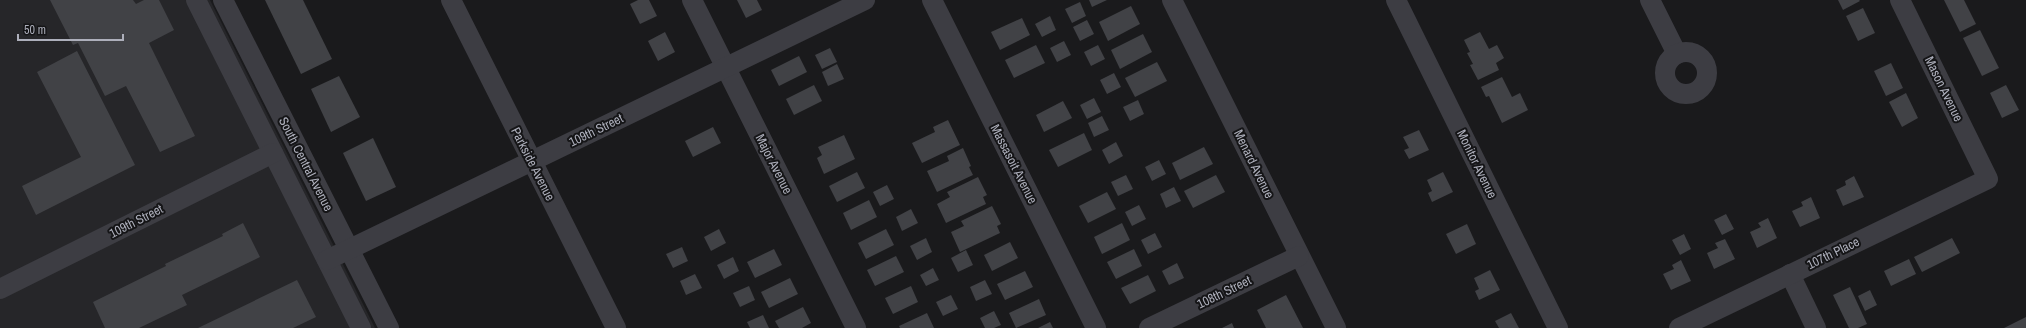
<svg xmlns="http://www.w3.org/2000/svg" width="2026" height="328" viewBox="0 0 2026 328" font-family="'Archivo Narrow',sans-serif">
<rect width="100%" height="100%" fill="#1a1a1c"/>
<polygon fill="#262629" points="0,0 210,0 375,328 0,328"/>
<g fill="#414246">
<polygon points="50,0 133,0 136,4 144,0 159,0 174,30 149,43 195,136 160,152 126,86 105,96 78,43 73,45"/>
<polygon points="265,0 303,0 332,59 301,74"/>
<polygon points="638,0 649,0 657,16 640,24 630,4"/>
<polygon points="737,0 757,0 762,10 746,18"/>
<polygon points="1089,0 1107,0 1092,7"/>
<polygon points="1838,0 1859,0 1860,1 1843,10"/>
<polygon points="1944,0 1964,0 1976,24 1960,32"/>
<polygon points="1080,2 1086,16 1072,23 1065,9"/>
<polygon points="1131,6 1140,24 1108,41 1099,22"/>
<polygon points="1863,8 1875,33 1858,41 1846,16"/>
<polygon points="1050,16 1056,30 1042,37 1035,24"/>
<polygon points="1022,18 1030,35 1000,50 991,32"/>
<polygon points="1087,20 1094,34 1080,41 1073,27"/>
<polygon points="1980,30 1999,68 1982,76 1963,38"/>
<polygon points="665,32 675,52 658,61 648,41"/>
<polygon points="1480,32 1489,49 1497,45 1504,58 1496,63 1499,70 1478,80 1470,65 1473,64 1467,53 1470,52 1464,40"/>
<polygon points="1143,34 1152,52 1120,69 1111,50"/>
<polygon points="1064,41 1071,55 1057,62 1050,48"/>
<polygon points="1036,45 1045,63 1014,78 1005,60"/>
<polygon points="1098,45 1105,59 1091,66 1084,52"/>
<polygon points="830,48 837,62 822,69 815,55"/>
<polygon points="77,51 135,165 36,215 22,186 81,157 37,72"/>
<polygon points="799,56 807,72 779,86 771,70"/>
<polygon points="1157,62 1167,81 1135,97 1125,78"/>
<polygon points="1891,63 1903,88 1886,96 1874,71"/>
<polygon points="837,64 844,79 828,86 822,72"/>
<polygon points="1114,73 1121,87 1107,94 1100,80"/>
<polygon points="339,76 360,117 331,132 311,89"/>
<polygon points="1502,77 1512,97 1520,93 1528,110 1502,123 1489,96 1486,97 1481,87"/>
<polygon points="814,85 822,101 794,115 786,99"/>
<polygon points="2006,85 2019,110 2002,118 1990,93"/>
<polygon points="1906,93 1918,118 1902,127 1889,102"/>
<polygon points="1094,98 1101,112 1087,119 1080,105"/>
<polygon points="1138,100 1144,114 1130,121 1123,107"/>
<polygon points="1063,101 1072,118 1044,132 1036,115"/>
<polygon points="1102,116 1109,130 1094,137 1088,123"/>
<polygon points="948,120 960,145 922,163 912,143 935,132 933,127"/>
<polygon points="713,127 721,143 693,157 685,141"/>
<polygon points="1419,130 1429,150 1409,159 1404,150 1409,148 1403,137"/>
<polygon points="1084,133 1092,150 1058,167 1049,150"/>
<polygon points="844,135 855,159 824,174 817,158 822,155 818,147"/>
<polygon points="373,138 396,187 366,201 343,153"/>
<polygon points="1116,142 1123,156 1109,164 1102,150"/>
<polygon points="1204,147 1213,164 1180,180 1172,163"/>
<polygon points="963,148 971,166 969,167 973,175 937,192 927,171 949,161 947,156"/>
<polygon points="1159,160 1166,174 1152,181 1145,167"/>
<polygon points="857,172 865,188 837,202 829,186"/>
<polygon points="1443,172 1453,192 1432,202 1428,193 1432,191 1427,180"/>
<polygon points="1126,175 1133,189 1118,196 1111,182"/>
<polygon points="1216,175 1225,192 1193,208 1184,191"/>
<polygon points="1854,176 1864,197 1843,206 1836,190 1846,185 1845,181"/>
<polygon points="978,177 987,195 983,197 986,204 946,223 937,204 950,197 947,192"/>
<polygon points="887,185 894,199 880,206 873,192"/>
<polygon points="1174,187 1181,201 1166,208 1160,194"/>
<polygon points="1107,192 1116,209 1088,223 1079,206"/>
<polygon points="1811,197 1820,218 1800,227 1792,211 1803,206 1801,202"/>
<polygon points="869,200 877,217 851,230 843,213"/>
<polygon points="1139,205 1146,219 1132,226 1125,212"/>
<polygon points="992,206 1001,224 997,226 1000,233 960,252 951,232 964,226 961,221"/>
<polygon points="911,209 918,223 902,231 896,217"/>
<polygon points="1726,214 1734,229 1722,235 1714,220"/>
<polygon points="1768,218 1777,238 1757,248 1750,232 1761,227 1758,223"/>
<polygon points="243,223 260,257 182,295 187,305 139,328 105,328 93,302 166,266 165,264 223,236 222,234"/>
<polygon points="1122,223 1130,240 1102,254 1094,237"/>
<polygon points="1467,224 1476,244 1456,254 1446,234"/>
<polygon points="719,229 726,243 711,251 704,237"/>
<polygon points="886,229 894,245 866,259 858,243"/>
<polygon points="1155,233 1162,247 1148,254 1141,240"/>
<polygon points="1684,234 1691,249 1680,255 1672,240"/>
<polygon points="926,238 932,252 917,260 910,246"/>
<polygon points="1952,238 1960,253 1922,272 1914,257"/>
<polygon points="1725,239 1735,259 1714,269 1707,253 1718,248 1715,243"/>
<polygon points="1010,242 1018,258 992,271 984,255"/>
<polygon points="682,247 688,261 673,268 666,254"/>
<polygon points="774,249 782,265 755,278 747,262"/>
<polygon points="1134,249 1142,266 1116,279 1107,262"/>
<polygon points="966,250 973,265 958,272 951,258"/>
<polygon points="896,256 904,272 875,286 867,270"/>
<polygon points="733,257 739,271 724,279 717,265"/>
<polygon points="1909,259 1916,274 1891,286 1884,271"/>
<polygon points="1681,260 1691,281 1671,290 1663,274 1674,269 1672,265"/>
<polygon points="1177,263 1184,278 1169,285 1162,271"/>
<polygon points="933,268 939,280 926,286 920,275"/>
<polygon points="1490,270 1500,290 1479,300 1475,291 1479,289 1474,278"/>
<polygon points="1025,271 1033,287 1005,300 997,284"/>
<polygon points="695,274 702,288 686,295 680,281"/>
<polygon points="1148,275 1156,291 1130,304 1121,288"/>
<polygon points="790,278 798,294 769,308 761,292"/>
<polygon points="297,280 316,317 293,328 198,328"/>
<polygon points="985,280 992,294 976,301 970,287"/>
<polygon points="749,286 755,300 740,307 733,293"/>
<polygon points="911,286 918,302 893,314 885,298"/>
<polygon points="1850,287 1867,324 1858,328 1849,328 1833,295"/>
<polygon points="1870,290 1877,305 1865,311 1858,296"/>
<polygon points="951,295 958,309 943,316 936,302"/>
<polygon points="1286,295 1303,328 1266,328 1257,310"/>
<polygon points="1039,299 1046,315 1016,328 1009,313"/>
<polygon points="803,307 811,323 802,328 779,328 775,321"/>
<polygon points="994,311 1001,325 994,328 985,328 980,318"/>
<polygon points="927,313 934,328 900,328 899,326"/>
<polygon points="1511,313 1519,328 1499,328 1495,321"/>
<polygon points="763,315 769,328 750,328 747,322"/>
<polygon points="2026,317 2026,328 2004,328"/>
<polygon points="1050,322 1053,328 1038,328"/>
<polygon points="1232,323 1234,328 1222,328"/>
</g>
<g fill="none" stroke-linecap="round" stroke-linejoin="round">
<g stroke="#3d3d43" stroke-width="20">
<polyline points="196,0 361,328"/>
<polyline points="223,0 389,328"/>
<polyline points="451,0 616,328"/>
<polyline points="692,0 856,328"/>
<polyline points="932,0 1096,328"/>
<polyline points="1172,0 1336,328"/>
<polyline points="1396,0 1558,328"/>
<polyline points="1650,0 1677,54"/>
<circle cx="1686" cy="73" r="21"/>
<polyline points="327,260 865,0"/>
<polyline points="1790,274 1816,328"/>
<polyline points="0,289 273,153"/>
<polyline points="1149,328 1299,256"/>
<polyline points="1679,328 1988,179 1900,0"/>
</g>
</g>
<g text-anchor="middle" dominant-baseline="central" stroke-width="4" stroke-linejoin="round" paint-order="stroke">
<g font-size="13" fill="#adafbb" stroke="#151517">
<text transform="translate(1944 89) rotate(64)">Mason Avenue</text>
<text transform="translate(596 130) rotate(-26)">109th Street</text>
<text transform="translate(306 164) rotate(63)">South Central Avenue</text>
<text transform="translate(533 164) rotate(63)">Parkside Avenue</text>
<text transform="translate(774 164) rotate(63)">Major Avenue</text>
<text transform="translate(1014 164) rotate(63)">Massasoit Avenue</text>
<text transform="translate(1254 164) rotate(64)">Menard Avenue</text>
<text transform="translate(1477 164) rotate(64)">Monitor Avenue</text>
<text transform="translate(136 221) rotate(-27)">109th Street</text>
<text transform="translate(1833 253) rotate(-26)">107th Place</text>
<text transform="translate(1224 292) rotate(-26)">108th Street</text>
</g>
</g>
<path d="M18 34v6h105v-6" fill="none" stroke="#adafbb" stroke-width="2"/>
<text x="24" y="34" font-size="12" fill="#adafbb" stroke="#151517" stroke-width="3" paint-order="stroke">50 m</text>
</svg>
